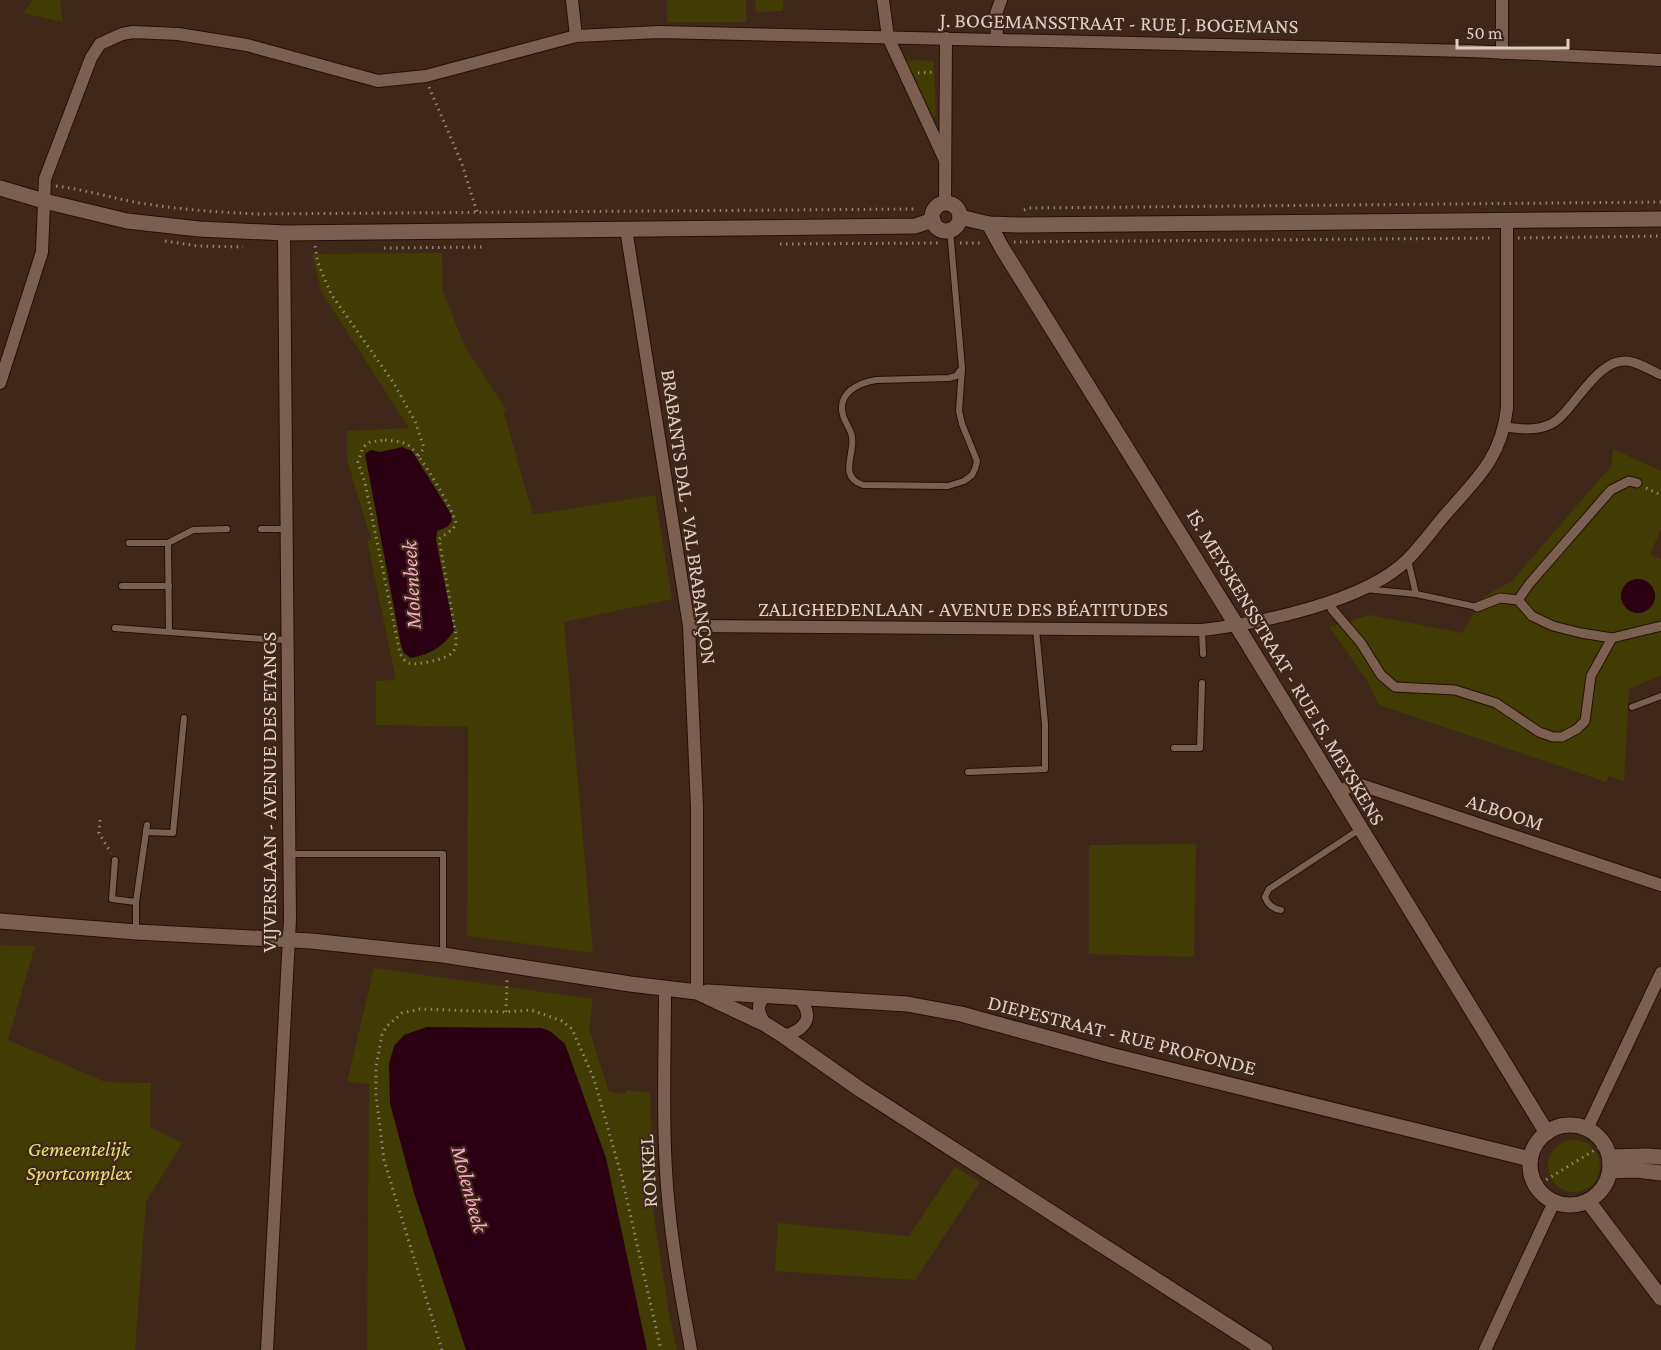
<svg xmlns="http://www.w3.org/2000/svg" width="1661" height="1350" viewBox="0 0 1661 1350" font-family="'Crimson Pro',serif">
<rect width="100%" height="100%" fill="#3f281a"/>
<g fill="#403c03">
<polygon points="33,0 60,0 63,22 23,13"/>
<rect x="667" y="0" width="79" height="22"/>
<polygon points="755,0 783,0 783,11 756,12"/>
<polygon points="908,60 934,61 936,116 933,117 906,64"/>
<polygon points="442,253 443,291 464,345 507,411 504,413 533,515 655,495 672,599 564,622 593,953 467,936 468,727 376,725 376,681 396,680 367,540 371,539 347,460 347,431 409,428 322,293 312,254"/>
<polygon points="1613,449 1661,471 1661,529 1650,554 1661,559 1661,675 1629,689 1624,781 1608,776 1606,782 1379,705 1367,680 1329,627 1370,615 1462,633 1483,597 1512,581 1611,466"/>
<polygon points="1196,844 1194,957 1089,954 1089,845"/>
<polygon points="0,945 35,946 8,1040 105,1082 151,1083 150,1127 182,1143 146,1202 135,1350 0,1350"/>
<polygon points="374,968 593,999 589,1029 609,1092 626,1094 626,1090 650,1093 654,1217 669,1313 677,1350 367,1350 369,1084 347,1082"/>
<circle cx="1574" cy="1166" r="26"/>
<polygon points="955,1167 980,1182 915,1280 775,1271 778,1223 909,1236"/>
</g>
<g fill="#2b0013">
<path d="M402,447L412,451L451,514L452,521L447,527L437,531L436,540L454,630C445,646 429,655 411,658L404,653L401,645L365,454L371,450L380,452Z"/>
<circle cx="1638" cy="596" r="17"/>
<polygon points="427,1027 541,1028 550,1031 565,1044 606,1158 647,1350 466,1350 414,1193 390,1103 389,1064 394,1046 404,1035"/>
</g>
<g fill="none" stroke-linecap="round" stroke-linejoin="round">
<g stroke="#251004" stroke-width="8">
<g id="service">
<path d="M950,230L962,368L959,411L962,424L977,461L975,469L972,475L964,481L948,486L863,485C838,477 855,454 852,437C851,429 845,423 843,415C837,393 858,383 876,380L949,378L956,376L962,368"/>
<polyline points="261,529 286,529"/>
<polyline points="129,543 168,543 169,632"/>
<polyline points="168,543 193,530 227,529"/>
<polyline points="1408,560 1416,594 1477,607"/>
<polyline points="122,586 169,586"/>
<polyline points="1365,589 1416,594"/>
<polyline points="115,628 276,640 288,639"/>
<polyline points="1202,630 1203,654"/>
<polyline points="1632,707 1661,696"/>
<polyline points="1174,748 1200,748 1202,683"/>
<polyline points="968,772 1045,769 1045,724 1036,629"/>
<polyline points="146,832 173,833 184,718"/>
<polyline points="290,854 443,854 443,955"/>
<polyline points="115,860 112,899 136,902"/>
<path d="M1281,910C1273,909 1268,905 1265,897L1269,889L1360,829"/>
<polyline points="136,931 136,902 147,825"/>
</g>
</g>
<g stroke="#251004" stroke-width="11">
<g id="pedestrian">
<path d="M1505,427C1520,429 1537,431 1551,424C1574,413 1597,353 1632,362C1641,364 1652,371 1661,375"/>
<polyline points="1518,600 1530,583 1611,490 1629,481 1637,483"/>
<polyline points="1477,607 1500,598 1518,600 1532,616 1553,626 1581,633 1612,638 1661,626"/>
<polyline points="1332,609 1361,643 1381,675 1395,687 1455,690 1496,703 1539,732 1553,737 1562,737 1577,729 1585,721 1591,676 1612,638"/>
</g>
</g>
<g stroke="#251004" stroke-width="14">
<g id="minor">
<polyline points="572,0 576,36"/>
<polyline points="883,0 888,37 944,158"/>
<polyline points="997,39 996,14 1001,0"/>
<polyline points="1502,53 1502,0"/>
<polyline points="945,203 946,38"/>
<polyline points="626,229 689,626 697,807 697,992"/>
<polyline points="0,383 42,252 45,179 91,58 100,44 122,34 133,32 178,34 247,45 378,81 426,76 576,36 659,32 1470,51 1661,60"/>
<path d="M689,626L1202,630C1260,623 1366,602 1408,559C1424,543 1437,523 1453,506C1482,474 1502,453 1507,408V221"/>
<polyline points="1338,793 1355,783 1661,885"/>
<path d="M665,988C665,1054 662,1120 667,1186C671,1241 681,1296 691,1350"/>
<path d="M765,1024C759,1014 755,1005 765,997"/>
<path d="M784,1036C807,1029 815,1016 798,997"/>
<polyline points="1587,1129 1661,973"/>
<polyline points="267,1350 290,919 284,233"/>
<polyline points="1485,1350 1554,1202"/>
</g>
</g>
<g stroke="#251004" stroke-width="17">
<g id="tertiary">
<polyline points="0,188 44,201 127,221 199,229 285,233 915,226 933,220"/>
<circle cx="946" cy="217" r="14"/>
<polyline points="960,217 989,224 1020,225 1661,219"/>
<polyline points="989,224 1002,248 1237,626 1547,1133"/>
<polyline points="1610,1157 1647,1156 1661,1157"/>
<polyline points="1610,1171 1636,1170 1661,1173"/>
</g>
</g>
<g stroke="#251004" stroke-width="17">
<g id="secondary">
<polyline points="0,921 136,932 311,941 443,955 630,984 697,992 765,1024 784,1036 861,1090 1265,1350"/>
<polyline points="707,992 907,1004 961,1014 1110,1055 1530,1159"/>
<circle cx="1570" cy="1165" r="40"/>
<polyline points="1588,1201 1661,1298"/>
</g>
</g>
<g stroke="#958277" stroke-width="3" stroke-dasharray="1.5 4.5" stroke-linecap="butt">
<polyline points="918,73 935,72"/>
<polyline points="429,87 462,164 477,212"/>
<path d="M56,186C81,189 105,196 129,201C172,209 214,212 258,214L917,209"/>
<polyline points="1024,210 1029,208 1661,202"/>
<polyline points="1518,238 1661,236"/>
<polyline points="165,241 198,246 243,247"/>
<polyline points="1014,242 1493,238"/>
<polyline points="960,243 983,243"/>
<polyline points="780,244 941,243"/>
<polyline points="315,246 318,263 331,294 393,382 415,421 424,448 418,456"/>
<polyline points="384,248 483,247"/>
<path d="M385,440C393,441 401,441 408,445C420,453 452,508 456,523L453,529L439,539L456,635C456,641 457,648 452,653C446,659 417,666 409,663C404,661 402,657 400,653L365,483L358,462L363,447L370,442Z"/>
<polyline points="1646,488 1661,495"/>
<polyline points="100,820 99,833 111,853"/>
<polyline points="506,1012 507,978"/>
<polyline points="1536,1186 1598,1148"/>
<polyline points="442,1350 384,1160 376,1095 376,1067 382,1035 386,1027 402,1013 420,1009 506,1012 531,1010 562,1021 572,1029 594,1079 622,1178 661,1350"/>
</g>
<use href="#service" stroke="#7b6051" stroke-width="6"/>
<use href="#pedestrian" stroke="#7b6051" stroke-width="9"/>
<use href="#minor" stroke="#7b6051" stroke-width="12"/>
<use href="#tertiary" stroke="#7b6051" stroke-width="15"/>
<use href="#secondary" stroke="#7b6051" stroke-width="15"/>
</g>
<g text-anchor="middle" dominant-baseline="central" stroke-width="4.5" stroke-linejoin="round" paint-order="stroke">
<g font-size="21" fill="#decec6" stroke="#3f281a">
<text transform="translate(1119 23) rotate(1)">J. BOGEMANSSTRAAT - RUE J. BOGEMANS</text>
<text transform="translate(689 517) rotate(82)">BRABANTS DAL - VAL BRABANÇON</text>
<text x="963" y="609">ZALIGHEDENLAAN - AVENUE DES BÉATITUDES</text>
<text transform="translate(1286 667) rotate(59)">IS. MEYSKENSSTRAAT - RUE IS. MEYSKENS</text>
<text transform="translate(269 792) rotate(-90)">VIJVERSLAAN - AVENUE DES ETANGS</text>
<text transform="translate(1505 812) rotate(18)">ALBOOM</text>
<text transform="translate(1122 1035) rotate(14)">DIEPESTRAAT - RUE PROFONDE</text>
<text transform="translate(648 1171) rotate(-93)">RONKEL</text>
</g>
<g font-size="21" font-style="italic" fill="#e9e070" stroke="#3f281a">
<text x="79" y="1149">Gemeentelijk<tspan x="79" dy="24">Sportcomplex</tspan></text>
</g>
<g font-size="22" font-style="italic" fill="#fda8c8" stroke="#3f281a">
<text transform="translate(411 585) rotate(-93)">Molenbeek</text>
<text transform="translate(470 1189) rotate(75)">Molenbeek</text>
</g>
</g>
<path d="M1457 39v9h111v-9" fill="none" stroke="#decec6" stroke-width="3"/>
<text x="1466" y="39" font-size="18" fill="#decec6" stroke="#3f281a" stroke-width="4.5" paint-order="stroke">50 m</text>
</svg>
